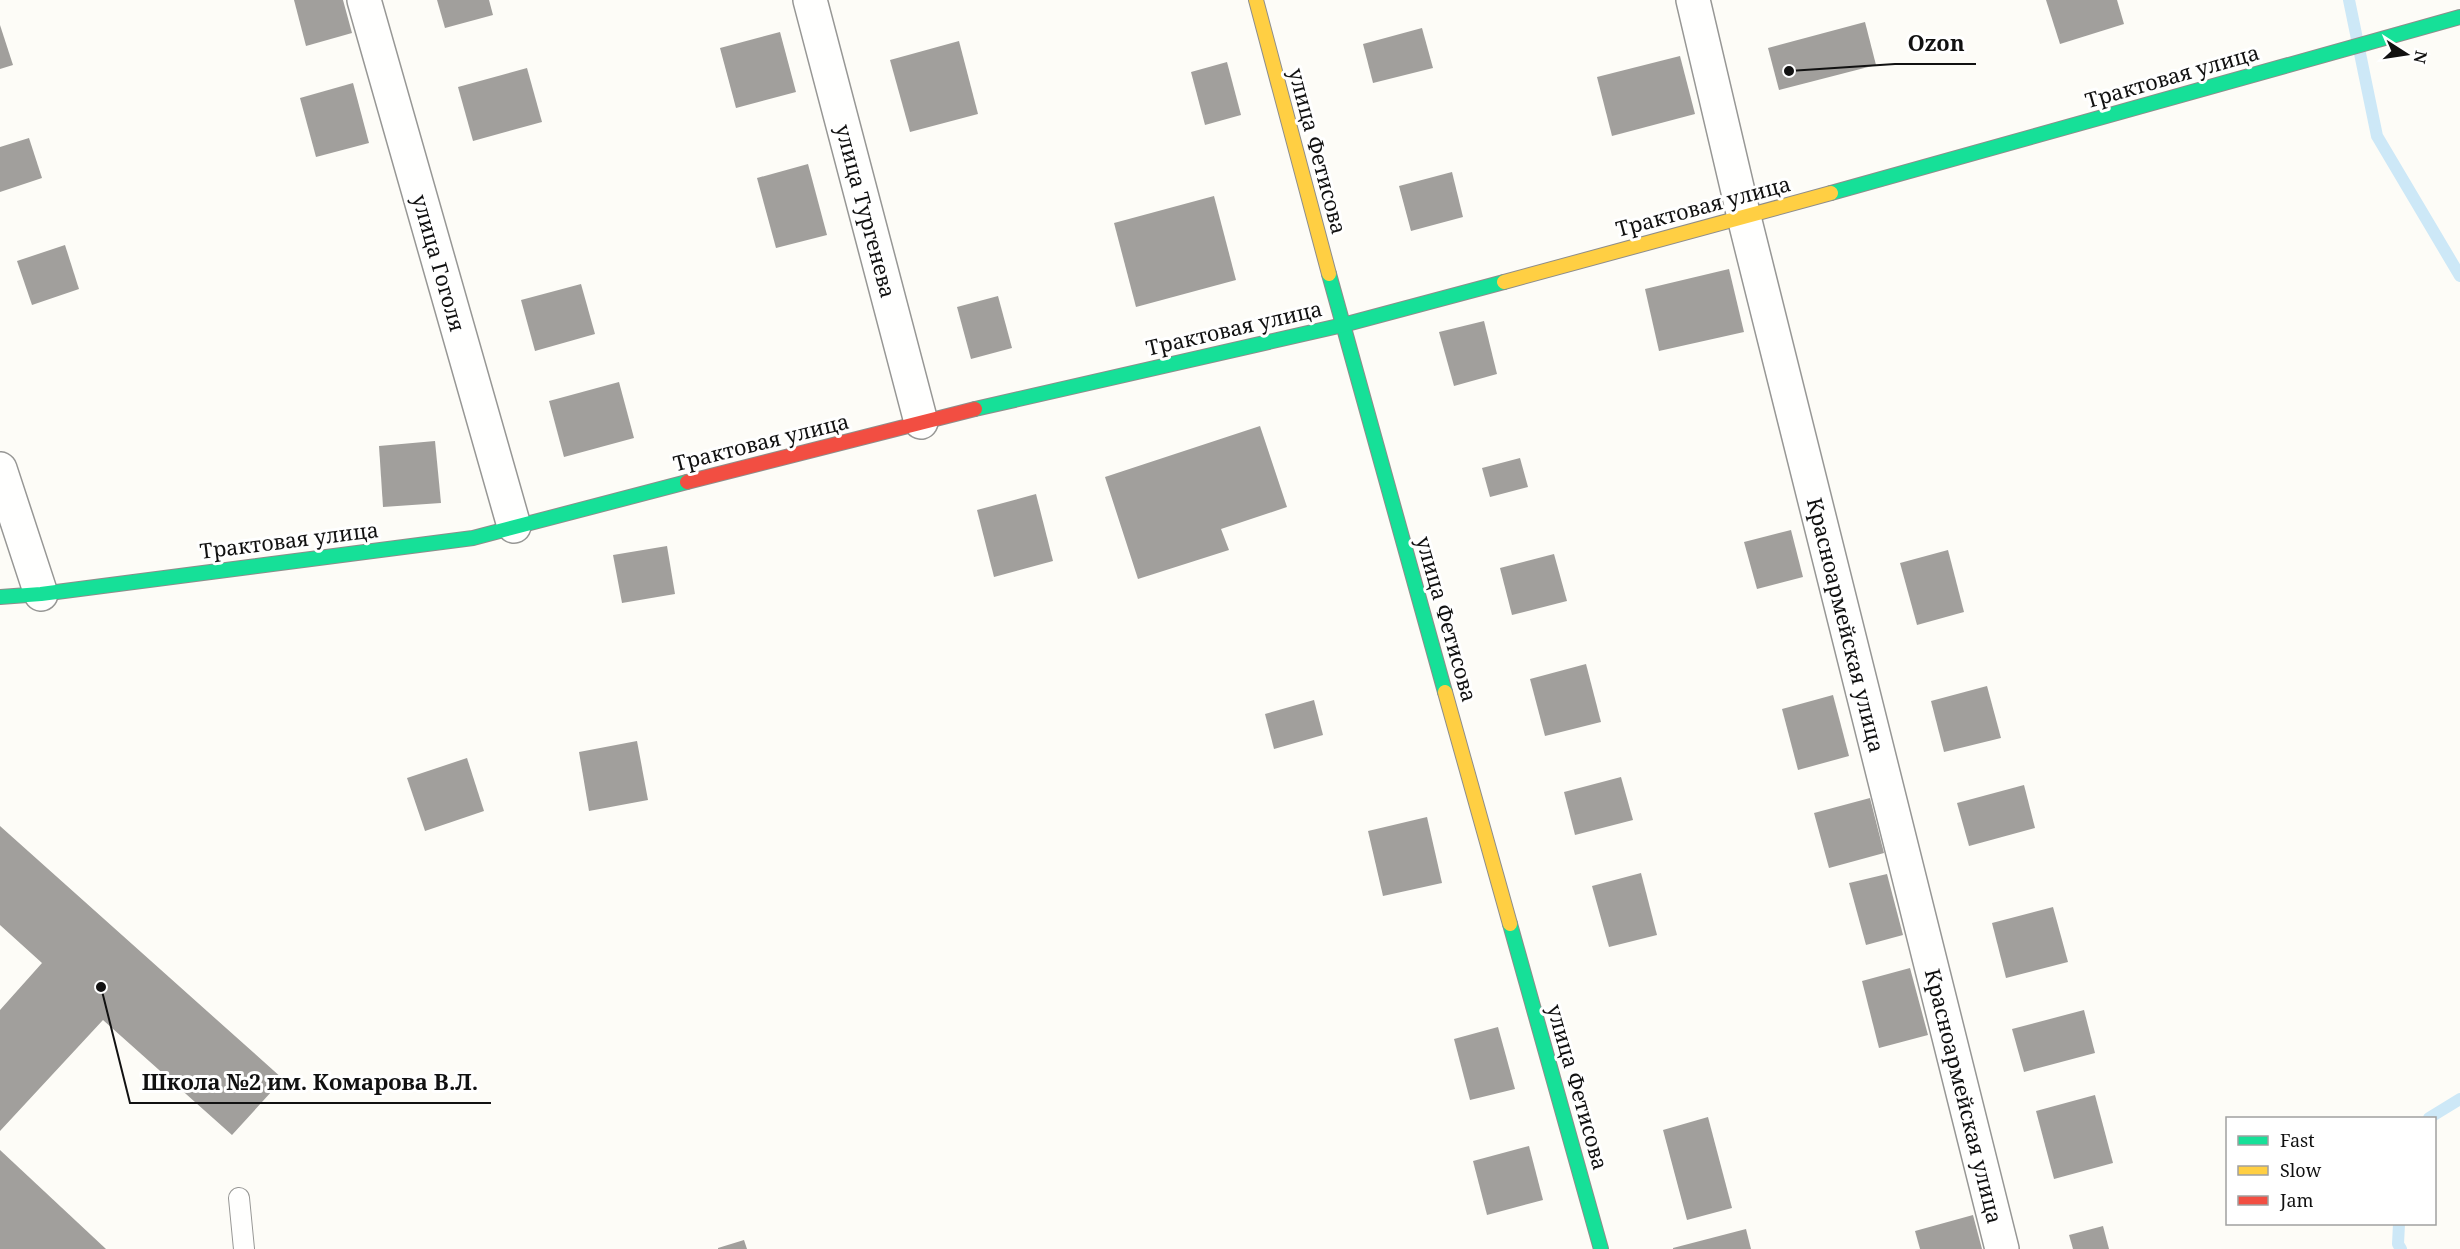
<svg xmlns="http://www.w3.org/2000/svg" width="2460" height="1249" viewBox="0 0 2460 1249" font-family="'Noto Serif',serif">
<rect width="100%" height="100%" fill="#fdfcf7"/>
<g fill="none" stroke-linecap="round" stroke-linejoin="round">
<g stroke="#cde8f7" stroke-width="12">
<polyline points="2349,0 2377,136 2460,276"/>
<polyline points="2429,1118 2460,1099"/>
<polyline points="2399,1224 2398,1244 2401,1249"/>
</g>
</g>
<g fill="#a19f9c">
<polygon points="294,0 343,0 352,33 306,46"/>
<polygon points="437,0 489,0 493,15 445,28"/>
<polygon points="2046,0 2117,0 2124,24 2060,44"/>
<polygon points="1865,22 1876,65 1779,90 1768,48"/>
<polygon points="0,25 13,65 0,69"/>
<polygon points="1422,28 1433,68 1373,83 1363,44"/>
<polygon points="780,32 796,92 736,108 720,48"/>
<polygon points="959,41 978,114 910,132 890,60"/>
<polygon points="1680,56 1695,114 1612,136 1597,77"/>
<polygon points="1227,62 1241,115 1205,125 1191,72"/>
<polygon points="527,68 542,122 473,141 458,87"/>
<polygon points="353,83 369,143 316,157 300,98"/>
<polygon points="29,138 42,178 0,192 0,147"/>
<polygon points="808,164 827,235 776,248 757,178"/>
<polygon points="1452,172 1463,217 1411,231 1399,186"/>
<polygon points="1214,196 1236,280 1136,307 1114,223"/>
<polygon points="65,245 79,289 32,305 17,261"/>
<polygon points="1729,269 1744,332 1659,351 1645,289"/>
<polygon points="581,284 595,334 535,351 521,300"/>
<polygon points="998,296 1012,348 971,359 957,307"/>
<polygon points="1484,321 1497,374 1454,386 1439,332"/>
<polygon points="619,382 634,438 564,457 549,401"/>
<polygon points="1260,426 1287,507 1221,529 1229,550 1138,579 1105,477"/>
<polygon points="435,441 441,503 383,507 379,446"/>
<polygon points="1520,458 1528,487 1490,497 1482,468"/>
<polygon points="1036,494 1053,561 994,577 977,510"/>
<polygon points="1791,530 1803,577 1757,589 1744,542"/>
<polygon points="667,546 675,594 622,603 613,555"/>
<polygon points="1948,550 1964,612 1917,625 1900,563"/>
<polygon points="1554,554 1567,601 1512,615 1500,568"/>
<polygon points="1586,664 1601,722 1545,736 1530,679"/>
<polygon points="1987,686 2001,738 1944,752 1931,701"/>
<polygon points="1833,695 1849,756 1798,770 1782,709"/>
<polygon points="1314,700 1323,735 1274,749 1265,714"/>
<polygon points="637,741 648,800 589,811 579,752"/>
<polygon points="467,758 484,811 425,831 407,778"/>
<polygon points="1621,777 1633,820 1575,835 1564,792"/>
<polygon points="2024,785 2035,828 1969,846 1957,803"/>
<polygon points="1870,798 1884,853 1829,868 1814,813"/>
<polygon points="1427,817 1442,883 1383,896 1368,831"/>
<polygon points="0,826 283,1079 232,1135 103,1020 0,1131 0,1010 42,963 0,925"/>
<polygon points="1641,873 1657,935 1609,947 1592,886"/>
<polygon points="1887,874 1903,935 1866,945 1849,883"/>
<polygon points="2053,907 2068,962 2006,978 1992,923"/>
<polygon points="1910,968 1928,1035 1879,1048 1862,981"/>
<polygon points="2084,1010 2095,1053 2024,1072 2012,1029"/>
<polygon points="1498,1027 1515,1089 1470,1100 1454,1039"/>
<polygon points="2095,1095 2113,1163 2054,1179 2036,1111"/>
<polygon points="1708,1117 1732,1208 1687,1220 1663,1130"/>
<polygon points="1529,1146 1543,1200 1487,1215 1473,1161"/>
<polygon points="0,1150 106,1249 0,1249"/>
<polygon points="1973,1215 1982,1249 1920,1249 1915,1231"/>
<polygon points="2103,1226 2109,1249 2073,1249 2069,1235"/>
<polygon points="1746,1229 1751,1249 1673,1249 1673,1248"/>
<polygon points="744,1240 747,1249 718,1249 718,1248"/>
</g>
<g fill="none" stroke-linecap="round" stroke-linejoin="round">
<g stroke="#979795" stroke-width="22">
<polyline id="lane" points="239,1198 244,1249"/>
</g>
<g stroke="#979795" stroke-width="36">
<g id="street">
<polyline points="364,0 514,526"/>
<polyline points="810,0 921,422"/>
<polyline points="1693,0 1744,217 2002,1249"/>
<polyline points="0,469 41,594"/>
</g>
</g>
<g stroke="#8e8d8b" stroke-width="16">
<g id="fast">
<polyline points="1831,193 2460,17"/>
<polyline points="1329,274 1445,692"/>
<polyline points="975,409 1343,325 1504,282"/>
<polyline points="0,597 41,594 473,538 687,482"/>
<polyline points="1510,924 1601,1249"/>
</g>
</g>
<g stroke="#8e8d8b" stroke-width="16">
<g id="slow">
<polyline points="1256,0 1329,274"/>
<polyline points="1504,282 1831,193"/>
<polyline points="1445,692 1510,924"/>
</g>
</g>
<g stroke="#8e8d8b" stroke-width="16">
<polyline id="jam" points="687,482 975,409"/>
</g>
<use href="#lane" stroke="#fffffe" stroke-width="20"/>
<use href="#street" stroke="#fffffe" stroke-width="33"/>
<use href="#fast" stroke="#16e098" stroke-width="14"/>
<use href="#slow" stroke="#ffcf43" stroke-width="14"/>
<use href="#jam" stroke="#f24e42" stroke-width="14"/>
</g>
<g text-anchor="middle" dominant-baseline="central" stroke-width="6" stroke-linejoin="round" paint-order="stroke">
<g font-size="21" fill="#111" stroke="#fff">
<text transform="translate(2172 76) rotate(-16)">Трактовая улица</text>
<text transform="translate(1318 151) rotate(75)">улица Фетисова</text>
<text transform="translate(1703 206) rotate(-15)">Трактовая улица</text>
<text transform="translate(866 211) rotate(75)">улица Тургенева</text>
<text transform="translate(439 263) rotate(74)">улица Гоголя</text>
<text transform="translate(1234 328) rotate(-13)">Трактовая улица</text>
<text transform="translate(761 442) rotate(-14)">Трактовая улица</text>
<text transform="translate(289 540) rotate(-7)">Трактовая улица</text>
<text transform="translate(1447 619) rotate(74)">улица Фетисова</text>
<text transform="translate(1846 625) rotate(76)">Красноармейская улица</text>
<text transform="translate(1578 1087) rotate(74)">улица Фетисова</text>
<text transform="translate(1964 1096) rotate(76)">Красноармейская улица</text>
</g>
</g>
<path fill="none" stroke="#111" stroke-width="2" d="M1789 71L1895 64H1976M101 987L130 1103H491"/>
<g fill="#111" stroke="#fff" stroke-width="2">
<circle cx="1789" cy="71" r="6"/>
<circle cx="101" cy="987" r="6"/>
</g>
<g font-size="22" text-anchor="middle" font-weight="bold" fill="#111" stroke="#fff" stroke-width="6" stroke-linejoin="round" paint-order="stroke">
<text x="1936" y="51">Ozon</text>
<text x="310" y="1090">Школа №2 им. Комарова В.Л.</text>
</g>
<rect x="2226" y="1117" width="210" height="108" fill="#ffffff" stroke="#a0a0a0" stroke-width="1.5"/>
<rect x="2238" y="1136" width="30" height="9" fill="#16e098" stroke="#a0a0a0" stroke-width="1.5"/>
<text x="2280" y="1147" font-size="18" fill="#111111">Fast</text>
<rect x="2238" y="1166" width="30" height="9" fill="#ffcf43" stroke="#a0a0a0" stroke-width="1.5"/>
<text x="2280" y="1177" font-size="18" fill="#111111">Slow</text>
<rect x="2238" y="1196" width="30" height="9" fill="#f24e42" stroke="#a0a0a0" stroke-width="1.5"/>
<text x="2280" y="1207" font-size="18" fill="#111111">Jam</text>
<g transform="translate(2406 54) rotate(102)" stroke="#ffffff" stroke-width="4.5" paint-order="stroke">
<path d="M0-4.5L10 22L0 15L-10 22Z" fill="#111111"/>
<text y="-9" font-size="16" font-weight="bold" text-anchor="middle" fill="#111111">N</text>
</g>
</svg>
